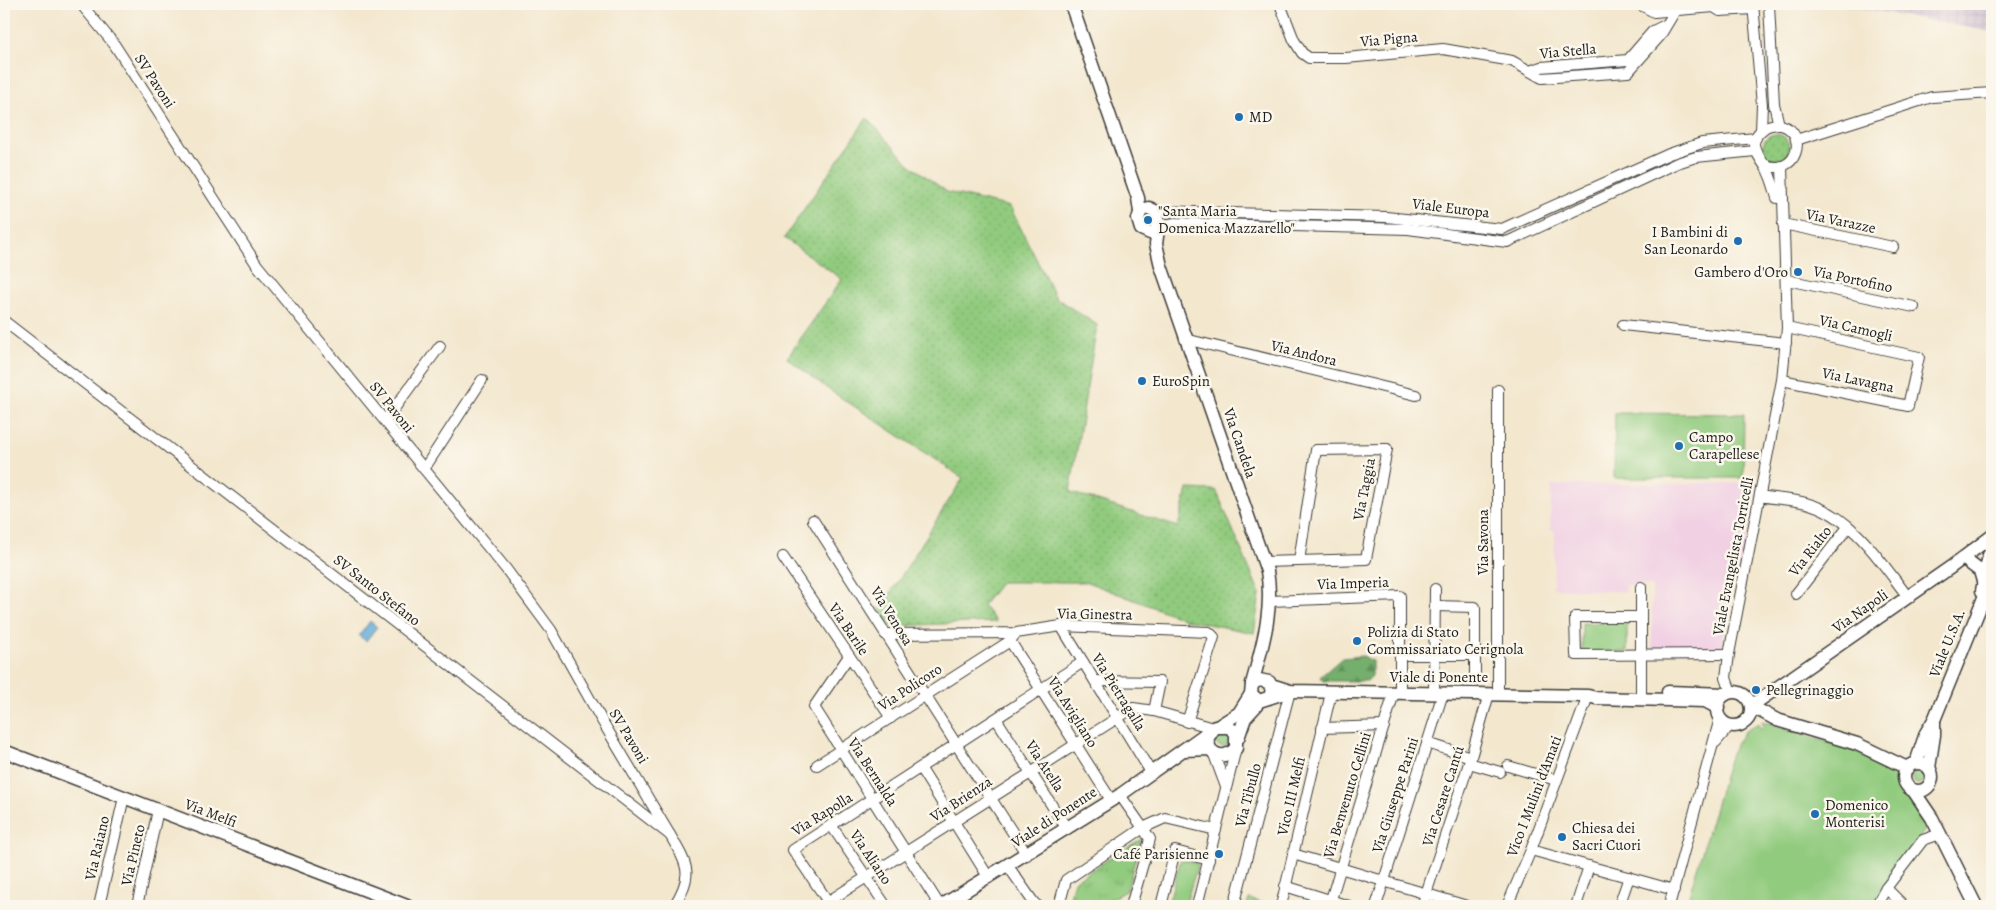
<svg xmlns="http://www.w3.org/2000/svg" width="1996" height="910" viewBox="0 0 1996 910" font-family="Alegreya,serif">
<defs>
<pattern id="industrial-grid" width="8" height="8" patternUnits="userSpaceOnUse" patternTransform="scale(1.25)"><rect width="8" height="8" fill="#cebed1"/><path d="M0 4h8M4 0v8" fill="none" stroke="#b0a3b3"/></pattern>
<pattern id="grass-dots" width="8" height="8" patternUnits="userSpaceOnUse" patternTransform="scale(1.25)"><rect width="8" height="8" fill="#91cb7e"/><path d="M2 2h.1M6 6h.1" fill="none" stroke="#7cae6c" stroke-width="1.8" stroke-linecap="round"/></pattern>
<pattern id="forest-firs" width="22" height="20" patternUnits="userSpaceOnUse" patternTransform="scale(1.25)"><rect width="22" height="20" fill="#74af6d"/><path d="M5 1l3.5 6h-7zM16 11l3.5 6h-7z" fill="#5e8e59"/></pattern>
<pattern id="park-tufts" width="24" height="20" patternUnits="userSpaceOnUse" patternTransform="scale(1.25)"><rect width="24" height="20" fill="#91cb7e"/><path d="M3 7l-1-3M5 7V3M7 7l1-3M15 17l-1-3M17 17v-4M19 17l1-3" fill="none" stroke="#7cae6c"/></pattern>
</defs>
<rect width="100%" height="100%" fill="#fbf7ec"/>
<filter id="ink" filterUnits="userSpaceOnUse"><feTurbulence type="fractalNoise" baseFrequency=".02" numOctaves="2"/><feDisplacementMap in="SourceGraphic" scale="10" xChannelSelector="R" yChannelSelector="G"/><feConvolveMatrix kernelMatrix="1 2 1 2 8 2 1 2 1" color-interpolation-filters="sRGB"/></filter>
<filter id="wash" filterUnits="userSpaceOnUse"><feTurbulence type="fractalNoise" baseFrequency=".0096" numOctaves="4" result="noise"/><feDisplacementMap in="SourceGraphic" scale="20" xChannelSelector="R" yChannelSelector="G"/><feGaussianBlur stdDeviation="1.12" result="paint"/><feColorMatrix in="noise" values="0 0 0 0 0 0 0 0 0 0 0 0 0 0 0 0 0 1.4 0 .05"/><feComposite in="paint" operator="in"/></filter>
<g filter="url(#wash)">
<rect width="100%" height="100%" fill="#f3e7ce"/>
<polygon fill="#f1d0e3" points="1759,483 1739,575 1735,577 1721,651 1652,651 1652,586 1627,585 1626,592 1553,588 1555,531 1550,530 1551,485"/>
<polygon fill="url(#industrial-grid)" points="1839,4 1992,4 1992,32"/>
<g fill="url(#grass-dots)" stroke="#56744d">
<polygon points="867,118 909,164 947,192 1010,207 1056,298 1097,325 1070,492 1178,527 1187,489 1216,490 1260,594 1254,633 1187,620 1087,582 1001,582 983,605 996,622 891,626 880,610 963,478 828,389 787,358 842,279 784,238"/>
<circle cx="1776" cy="147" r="13"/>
<circle cx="1918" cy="778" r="6"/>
</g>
<polygon fill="url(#forest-firs)" stroke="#486644" points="1363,656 1372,661 1372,676 1367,681 1323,681 1320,677 1342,658"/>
<polygon fill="url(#park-tufts)" stroke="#56744d" points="1141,839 1127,890 1098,906 1068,906 1074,881"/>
<g fill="#91cb7e" stroke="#56744d">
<polygon points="1615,413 1744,414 1743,478 1614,478"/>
<polygon points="1582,623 1627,623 1627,652 1582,651"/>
<polygon points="1762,721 1866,755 1868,761 1873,762 1874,759 1900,778 1925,830 1871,906 1686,906 1731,753 1744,732 1758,723 1760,728 1764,727"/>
<circle cx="1222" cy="740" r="7"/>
<polygon points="1181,859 1198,864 1185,906 1169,906 1168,904"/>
<polygon points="1249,899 1273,906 1247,906"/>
</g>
<polygon fill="#5ea9d6" stroke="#3d6279" points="370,621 377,627 366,641 359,636"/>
</g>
<g filter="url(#ink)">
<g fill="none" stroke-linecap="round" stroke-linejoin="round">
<g stroke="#3c3a37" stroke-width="12">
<g id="minor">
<polyline points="81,4 114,44 257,265 506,569 551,630 601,719 670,835"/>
<polyline points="1280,4 1294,40 1302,53 1309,58 1346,58 1443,49 1512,61 1542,78 1628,72 1660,36 1675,11"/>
<polyline points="1639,4 1654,12 1714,7 1720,11 1753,9"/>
<polyline points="1753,4 1762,105 1761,130"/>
<polyline points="1769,4 1774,104 1779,125"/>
<polyline points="1530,71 1541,67 1628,60 1653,31 1665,25"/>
<polyline points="1796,140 1932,97 1992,93"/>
<path d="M1764,164C1796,179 1810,133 1781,125C1775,124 1768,125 1763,129C1746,142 1757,153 1765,166C1771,175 1774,187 1777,198"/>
<polyline points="1155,211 1386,217 1502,229 1669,154 1702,143 1756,138"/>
<polyline points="1783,224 1893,247"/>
<polyline points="1158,226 1175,223 1408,229 1507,242 1677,163 1696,157 1755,151"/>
<polyline points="1787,280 1914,307"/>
<path d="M4,321L670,835C688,866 694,874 674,906"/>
<polyline points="1623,325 1786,343"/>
<polyline points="1185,339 1416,395"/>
<polyline points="1782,380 1908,406 1919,357 1787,328"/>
<polyline points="1498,390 1498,694"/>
<polyline points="385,421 440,346"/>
<polyline points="424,469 482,380"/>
<path d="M1760,496C1775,499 1791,499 1806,503C1852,515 1881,562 1908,597"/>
<polyline points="813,520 1027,855"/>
<polyline points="783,557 891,718"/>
<polyline points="1264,562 1366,559 1387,449 1316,450 1299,561"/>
<polyline points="1796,594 1848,527"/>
<polyline points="1270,601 1400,596 1400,693"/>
<polyline points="1434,606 1475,607 1475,677"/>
<polyline points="1641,617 1575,617 1576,655 1729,654"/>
<polyline points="1061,626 1152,774"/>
<polyline points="885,634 1016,633 1061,626 1209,632 1214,637 1187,722"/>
<polyline points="1010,641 1111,800"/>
<polyline points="1400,655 1475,655"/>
<polyline points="849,656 814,707 940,906"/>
<polyline points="1095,681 1160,682 1154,711"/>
<polyline points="1731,692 1726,678 1729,654 1782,380 1787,328 1782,166"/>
<polyline points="1434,693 1435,589"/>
<polyline points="1641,699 1641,587"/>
<polyline points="997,720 1067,829"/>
<polyline points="1322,728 1384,726"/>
<polyline points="1716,742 1730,725"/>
<polyline points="1427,743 1471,757"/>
<polyline points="1213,752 1226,787"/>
<polyline points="1469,763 1500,772"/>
<polyline points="817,765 1010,641 1016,633"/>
<polyline points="1508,766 1556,780"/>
<polyline points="921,769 989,878"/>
<polyline points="831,825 886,906"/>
<polyline points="1531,850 1674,890"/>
<polyline points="1293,854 1467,906"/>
<polyline points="1008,866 1034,903 1038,906"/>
<polyline points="1285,886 1349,906"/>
<polyline points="1886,888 1904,906"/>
<polyline points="99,906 124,797"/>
<polyline points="137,906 158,810"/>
<polyline points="821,906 1133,708 1154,711 1213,728"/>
<polyline points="831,906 793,850 1083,662"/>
<polyline points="1059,906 1066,880 1143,828 1120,795"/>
<polyline points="1131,906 1150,839 1143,828 1165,818 1216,830"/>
<polyline points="1161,906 1175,851 1209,860"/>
<polyline points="1197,906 1236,748"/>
<polyline points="1234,906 1290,691"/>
<polyline points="1281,906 1331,693"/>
<polyline points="1329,906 1394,693"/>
<polyline points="1376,906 1443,693"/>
<polyline points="1422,906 1471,757 1489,694"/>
<polyline points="1507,906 1531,850 1588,696"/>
<polyline points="1576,906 1589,866"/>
<polyline points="1619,906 1629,877"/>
<polyline points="1669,906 1720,718"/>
<polyline points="1876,906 1886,888 1923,840 1940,834"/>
</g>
</g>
<g stroke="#3c3a37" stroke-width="15">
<g id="major">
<polyline points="1071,4 1138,198 1140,212"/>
<polygon points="1149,208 1155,211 1158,221 1156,230 1150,233 1141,229 1138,219 1141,210"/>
<path d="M1158,229L1156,244L1161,266L1267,571C1274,610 1262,647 1252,684"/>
<polyline points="1968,562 1980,571 1983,581"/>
<polyline points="1982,591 1989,555"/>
<polyline points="1271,685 1290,691 1588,696 1596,698 1705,701 1718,708"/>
<polyline points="1668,692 1726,694"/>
<circle cx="1734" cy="709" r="17"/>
<polyline points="1269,698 1272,691 1269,682 1259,680 1252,684 1251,694 1259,701 1290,691"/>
<polyline points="1751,706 1951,567 1992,536"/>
<polyline points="1751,706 1777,720 1857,744 1907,768"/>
<polyline points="1220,725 1239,713 1251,694"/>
<polyline points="1238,738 1245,718 1256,706"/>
<path d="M1184,750L1210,749C1218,758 1228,757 1236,748V733L1229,727H1215L1207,739L1210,749"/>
<polyline points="4,751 407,906"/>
<circle cx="1918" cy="777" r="14"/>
<polyline points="1916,763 1926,733 1934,720 1992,578"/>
<polyline points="1929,768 1934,735 1934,720"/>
<polyline points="1913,790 1932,818 1976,906"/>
<polyline points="941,906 1120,795 1211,730"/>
</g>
</g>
<use href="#minor" stroke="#fff" stroke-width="10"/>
<use href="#major" stroke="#fff" stroke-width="12"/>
</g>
</g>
<g fill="#1f6fb2" stroke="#fbf7ec" stroke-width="2">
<circle cx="1239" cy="117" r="5"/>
<circle cx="1148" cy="220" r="5"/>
<circle cx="1738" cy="241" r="5"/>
<circle cx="1798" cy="272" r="5"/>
<circle cx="1142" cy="381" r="5"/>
<circle cx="1679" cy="446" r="5"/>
<circle cx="1357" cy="641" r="5"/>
<circle cx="1756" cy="690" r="5"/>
<circle cx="1815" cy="814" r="5"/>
<circle cx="1562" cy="837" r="5"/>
<circle cx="1219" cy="854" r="5"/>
</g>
<g text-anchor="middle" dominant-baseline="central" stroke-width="5" stroke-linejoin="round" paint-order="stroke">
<g font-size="15" fill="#1c1c1c" stroke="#fbf7ec">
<text transform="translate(1389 39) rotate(-5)">Via Pigna</text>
<text transform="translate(1568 51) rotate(-5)">Via Stella</text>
<text transform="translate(155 81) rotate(57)">SV Pavoni</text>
<text transform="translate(1451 208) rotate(7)">Viale Europa</text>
<text transform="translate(1841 221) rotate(12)">Via Varazze</text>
<text transform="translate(1853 279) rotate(12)">Via Portofino</text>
<text transform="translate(1856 328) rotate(13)">Via Camogli</text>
<text transform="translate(1304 353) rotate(14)">Via Andora</text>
<text transform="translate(1858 380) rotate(12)">Via Lavagna</text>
<text transform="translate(392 407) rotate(51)">SV Pavoni</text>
<text transform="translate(1240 443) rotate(71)">Via Candela</text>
<text transform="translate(1364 489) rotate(-79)">Via Taggia</text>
<text transform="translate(1483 542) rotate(-90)">Via Savona</text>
<text transform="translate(1810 551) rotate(-52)">Via Rialto</text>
<text transform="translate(1733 556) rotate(-79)">Viale Evangelista Torricelli</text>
<text transform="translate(1353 583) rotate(-2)">Via Imperia</text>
<text transform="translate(377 590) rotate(38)">SV Santo Stefano</text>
<text transform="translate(1860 611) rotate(-35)">Via Napoli</text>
<text transform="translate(1095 614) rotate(1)">Via Ginestra</text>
<text transform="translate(892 616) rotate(58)">Via Venosa</text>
<text transform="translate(849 629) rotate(56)">Via Barile</text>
<text transform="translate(1947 643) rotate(-68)">Viale U.S.A.</text>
<text x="1439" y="677">Viale di Ponente</text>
<text transform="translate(910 687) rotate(-33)">Via Policoro</text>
<text transform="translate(1119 692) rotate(58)">Via Pietragalla</text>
<text transform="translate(1073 712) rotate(58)">Via Avigliano</text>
<text transform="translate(629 736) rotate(59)">SV Pavoni</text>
<text transform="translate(1045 766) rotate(57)">Via Atella</text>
<text transform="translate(873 772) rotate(57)">Via Bernalda</text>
<text transform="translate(1248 795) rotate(-75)">Via Tibullo</text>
<text transform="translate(1347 795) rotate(-73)">Via Benvenuto Cellini</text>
<text transform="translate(1395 795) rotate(-72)">Via Giuseppe Parini</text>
<text transform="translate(1291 796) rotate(-77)">Vico III Melfi</text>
<text transform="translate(1443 796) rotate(-72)">Via Cesare Cantú</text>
<text transform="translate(1534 796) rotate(-69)">Vico I Mulini d'Amati</text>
<text transform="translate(961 799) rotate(-33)">Via Brienza</text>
<text transform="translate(211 813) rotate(21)">Via Melfi</text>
<text transform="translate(822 814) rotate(-32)">Via Rapolla</text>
<text transform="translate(1054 817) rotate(-33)">Viale di Ponente</text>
<text transform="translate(97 848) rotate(-77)">Via Raiano</text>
<text transform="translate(133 855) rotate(-77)">Via Pineto</text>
<text transform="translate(871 857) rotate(56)">Via Aliano</text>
</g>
<g font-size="15" fill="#1c1c1c" stroke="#fbf7ec" text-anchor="start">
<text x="1249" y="117">MD</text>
<text x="1158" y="211">"Santa Maria<tspan x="1158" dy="17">Domenica Mazzarello"</tspan></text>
<text x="1728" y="232" text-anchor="end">I Bambini di<tspan x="1728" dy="17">San Leonardo</tspan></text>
<text x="1788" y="272" text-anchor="end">Gambero d'Oro</text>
<text x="1152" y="381">EuroSpin</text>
<text x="1689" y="437">Campo<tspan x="1689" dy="17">Carapellese</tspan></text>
<text x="1367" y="632">Polizia di Stato<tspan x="1367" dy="17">Commissariato Cerignola</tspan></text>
<text x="1766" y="690">Pellegrinaggio</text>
<text x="1825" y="805">Domenico<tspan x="1825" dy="17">Monterisi</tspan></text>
<text x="1572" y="828">Chiesa dei<tspan x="1572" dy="17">Sacri Cuori</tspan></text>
<text x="1209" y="854" text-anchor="end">Café Parisienne</text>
</g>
</g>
<rect width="1996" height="910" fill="none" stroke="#fbf7ec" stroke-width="20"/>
</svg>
